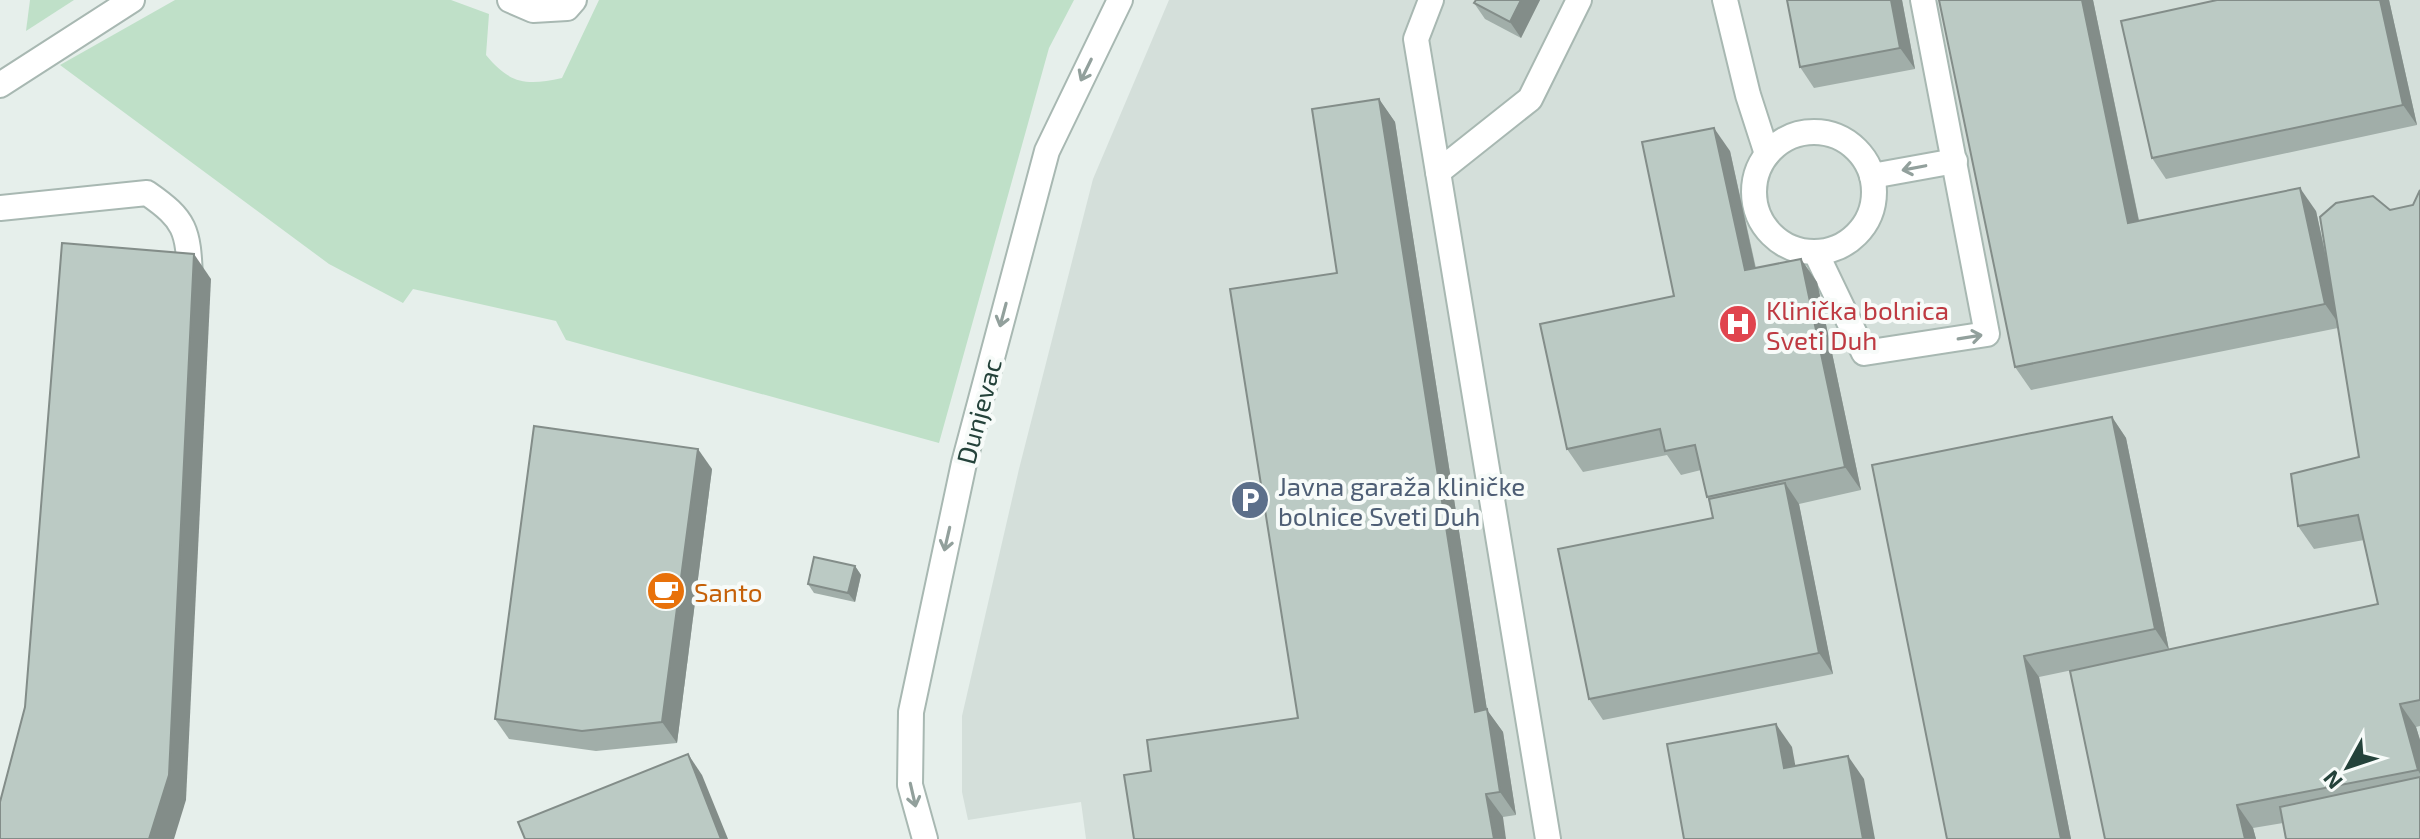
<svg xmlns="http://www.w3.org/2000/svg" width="2420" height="839" viewBox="0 0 2420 839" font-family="'Exo 2',sans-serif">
<rect width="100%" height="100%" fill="#e6efeb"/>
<polygon fill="#d4dfda" points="1169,0 2420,0 2420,839 1086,839 1081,802 968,820 962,792 962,716 1019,469 1093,179"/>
<g fill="#bfe0c8">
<polygon points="30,0 74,0 26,31"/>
<path d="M175,0H451L489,14L486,55C510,84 526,86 562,78L599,0H1074L1049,48L939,443L566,340L556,321L413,289L403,303L329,264L60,65Z"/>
</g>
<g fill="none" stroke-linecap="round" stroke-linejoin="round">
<g stroke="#a8b8b2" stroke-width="28">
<g id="service">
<polyline points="510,0 533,10 567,8 574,0"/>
<polyline points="1431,0 1416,39 1438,172"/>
<polyline points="1725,0 1748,95 1767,154"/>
<polyline points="0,85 132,0"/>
<circle cx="1814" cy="192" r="60"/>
<polyline points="1872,176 1955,161"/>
<path d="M0,208L147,193C186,220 188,230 190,277"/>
<polyline points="1816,253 1864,353 1987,334 1923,0"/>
<polyline points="1548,839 1438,172 1530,99 1579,0"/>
</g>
</g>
<g stroke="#a8b8b2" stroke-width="28">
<polyline id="minor" points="925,839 910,785 911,712 964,463 1047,151 1120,0"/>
</g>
<use href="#service" stroke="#fff" stroke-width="24"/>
<use href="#minor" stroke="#fff" stroke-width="24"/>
</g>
<g fill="#a1aea9">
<polygon points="1540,0 1521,38 1485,19 1474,3"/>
<polygon points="1902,0 1915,69 1814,88 1800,67"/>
<polygon points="1939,0 2093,0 2139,220 2316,211 2329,269 2390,210 2413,205 2420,190 2420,726 2416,727 2420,740 2420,839 2283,823 2253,828 2256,839 2105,839 2168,650 2039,677 2071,839 1947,839 2112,417 2126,438 2169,650 2378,604 2364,540 2314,549 2298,526 2359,457 2338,328 2031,390 2015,367"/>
<polygon points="2217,0 2389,0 2417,125 2166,179 2152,158"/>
<polygon points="1379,99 1395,122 1487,710 1503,732 1516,815 1503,817 1151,771 1298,718"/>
<polygon points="1730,151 1756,268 1817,282 1861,490 1799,504 1833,674 1603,720 1589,699 1713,518 1701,470 1681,475 1667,455 1583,472 1567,449 1674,296"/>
<polygon points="712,469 677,743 596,751 509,739 495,719"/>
<polygon points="855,566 861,575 855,602 814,593 808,584"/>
</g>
<g fill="#838d89">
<polygon points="1521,0 1540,0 1521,38 1510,22"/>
<polygon points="1891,0 1902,0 1915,69 1900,48"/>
<polygon points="2082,0 2093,0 2144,246 2128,223"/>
<polygon points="2380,0 2389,0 2417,125 2403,105"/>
<polygon points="1379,99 1395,122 1487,710 1503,732 1516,815 1500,792 1475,712"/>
<polygon points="1714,128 1730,151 1761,294 1745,270"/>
<polygon points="2300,188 2316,211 2341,327 2325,304"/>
<polygon points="194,254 211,279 186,800 174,839 149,839"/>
<polygon points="1801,259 1817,282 1861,490 1845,467"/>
<polygon points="2112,417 2126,438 2169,650 2155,629"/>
<polygon points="698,449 712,469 677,743 662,722"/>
<polygon points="1785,483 1799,504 1833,674 1819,653"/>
<polygon points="855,566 861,575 855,602 848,593"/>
<polygon points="2024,656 2039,677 2071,839 2061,839"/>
<polygon points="2400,704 2416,727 2420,740 2420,774 2418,770"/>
<polygon points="1776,724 1792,747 1800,791 1784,768"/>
<polygon points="688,754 702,775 728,839 721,839"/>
<polygon points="1848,756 1864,779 1875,839 1863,839"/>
<polygon points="1486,794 1503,817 1506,839 1494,839"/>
<polygon points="2237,805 2253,828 2256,839 2245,839"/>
</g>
<g fill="#bbcac4" stroke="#838d89" stroke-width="2">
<polygon points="1476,0 1521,0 1510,22 1474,3"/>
<polygon points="1787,0 1891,0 1900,48 1800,67"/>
<polygon points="1939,0 2082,0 2128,223 2300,188 2325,304 2015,367"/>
<polygon points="2217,0 2380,0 2403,105 2152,158 2121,21"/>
<polygon points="1379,99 1475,712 1487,709 1500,792 1486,794 1494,839 1134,839 1124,775 1151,771 1147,740 1298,718 1230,289 1337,273 1312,109"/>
<polygon points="1714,128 1745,270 1801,259 1845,467 1707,497 1695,445 1665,451 1660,429 1567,449 1540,324 1674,296 1642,142"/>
<polygon points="2420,190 2420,700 2400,704 2418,770 2237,805 2245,839 2105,839 2070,671 2378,604 2358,515 2298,526 2291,474 2359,457 2320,217 2336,203 2373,196 2390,210 2413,205"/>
<polygon points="62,243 194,254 169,775 149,839 0,839 0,802 25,707"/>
<polygon points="2112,417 2155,629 2024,656 2061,839 1947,839 1872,465"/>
<polygon points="534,426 698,449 662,722 582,731 495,719"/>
<polygon points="1785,483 1819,653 1589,699 1558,549 1713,518 1709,499"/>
<polygon points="814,557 855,566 848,593 808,584"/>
<polygon points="1776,724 1784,768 1848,756 1863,839 1684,839 1667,744"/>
<polygon points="688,754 721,839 525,839 518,822"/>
<polygon points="2420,777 2420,839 2286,839 2280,807"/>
</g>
<defs><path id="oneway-shaft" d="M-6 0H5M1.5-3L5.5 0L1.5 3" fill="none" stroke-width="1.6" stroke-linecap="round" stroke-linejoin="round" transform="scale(2)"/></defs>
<g stroke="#92a09c">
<use href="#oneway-shaft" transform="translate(1086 70) rotate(116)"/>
<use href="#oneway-shaft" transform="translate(1914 168) rotate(169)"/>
<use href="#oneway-shaft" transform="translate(1003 315) rotate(105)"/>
<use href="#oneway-shaft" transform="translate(1970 337) rotate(-9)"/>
<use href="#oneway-shaft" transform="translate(947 539) rotate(103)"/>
<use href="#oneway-shaft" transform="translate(913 795) rotate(77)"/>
</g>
<defs>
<g id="hospital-disc" transform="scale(2)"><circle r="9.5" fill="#e0444e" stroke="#f7fbf9"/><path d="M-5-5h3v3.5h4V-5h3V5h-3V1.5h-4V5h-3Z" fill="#fff"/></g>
<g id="parking-disc" transform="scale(2)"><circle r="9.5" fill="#5c6f8a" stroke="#f7fbf9"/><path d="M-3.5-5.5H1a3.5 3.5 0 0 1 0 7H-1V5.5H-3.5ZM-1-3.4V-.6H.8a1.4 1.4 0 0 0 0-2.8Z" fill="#fff"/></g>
<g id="cafe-disc" transform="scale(2)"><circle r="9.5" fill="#e8710a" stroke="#f7fbf9"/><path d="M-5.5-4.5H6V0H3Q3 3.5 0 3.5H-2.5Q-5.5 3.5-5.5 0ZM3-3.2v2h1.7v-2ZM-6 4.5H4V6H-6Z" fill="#fff"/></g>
</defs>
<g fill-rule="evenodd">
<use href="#hospital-disc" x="1738" y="324"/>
<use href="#parking-disc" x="1250" y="500"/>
<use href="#cafe-disc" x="666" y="591"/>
</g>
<g text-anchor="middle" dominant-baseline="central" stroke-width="8" stroke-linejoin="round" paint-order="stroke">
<g font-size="26" fill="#be3a42" stroke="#f7fbf9" text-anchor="start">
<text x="1766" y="309">Klinička bolnica<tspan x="1766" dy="30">Sveti Duh</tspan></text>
</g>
<g font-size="26" fill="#24423a" stroke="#f7fbf9">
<text transform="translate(978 411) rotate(-75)">Dunjevac</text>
</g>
<g font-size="26" fill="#4e5e75" stroke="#f7fbf9" text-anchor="start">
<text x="1278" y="485">Javna garaža kliničke<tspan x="1278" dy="30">bolnice Sveti Duh</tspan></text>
</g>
<g font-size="26" fill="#c56008" stroke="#f7fbf9" text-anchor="start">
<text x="694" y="591">Santo</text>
</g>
</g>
<g transform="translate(2348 767) rotate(230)" stroke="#f7fbf9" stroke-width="6" paint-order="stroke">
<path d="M0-6L14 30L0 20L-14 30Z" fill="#24423a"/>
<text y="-12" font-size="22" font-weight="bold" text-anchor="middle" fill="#24423a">N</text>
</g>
</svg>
